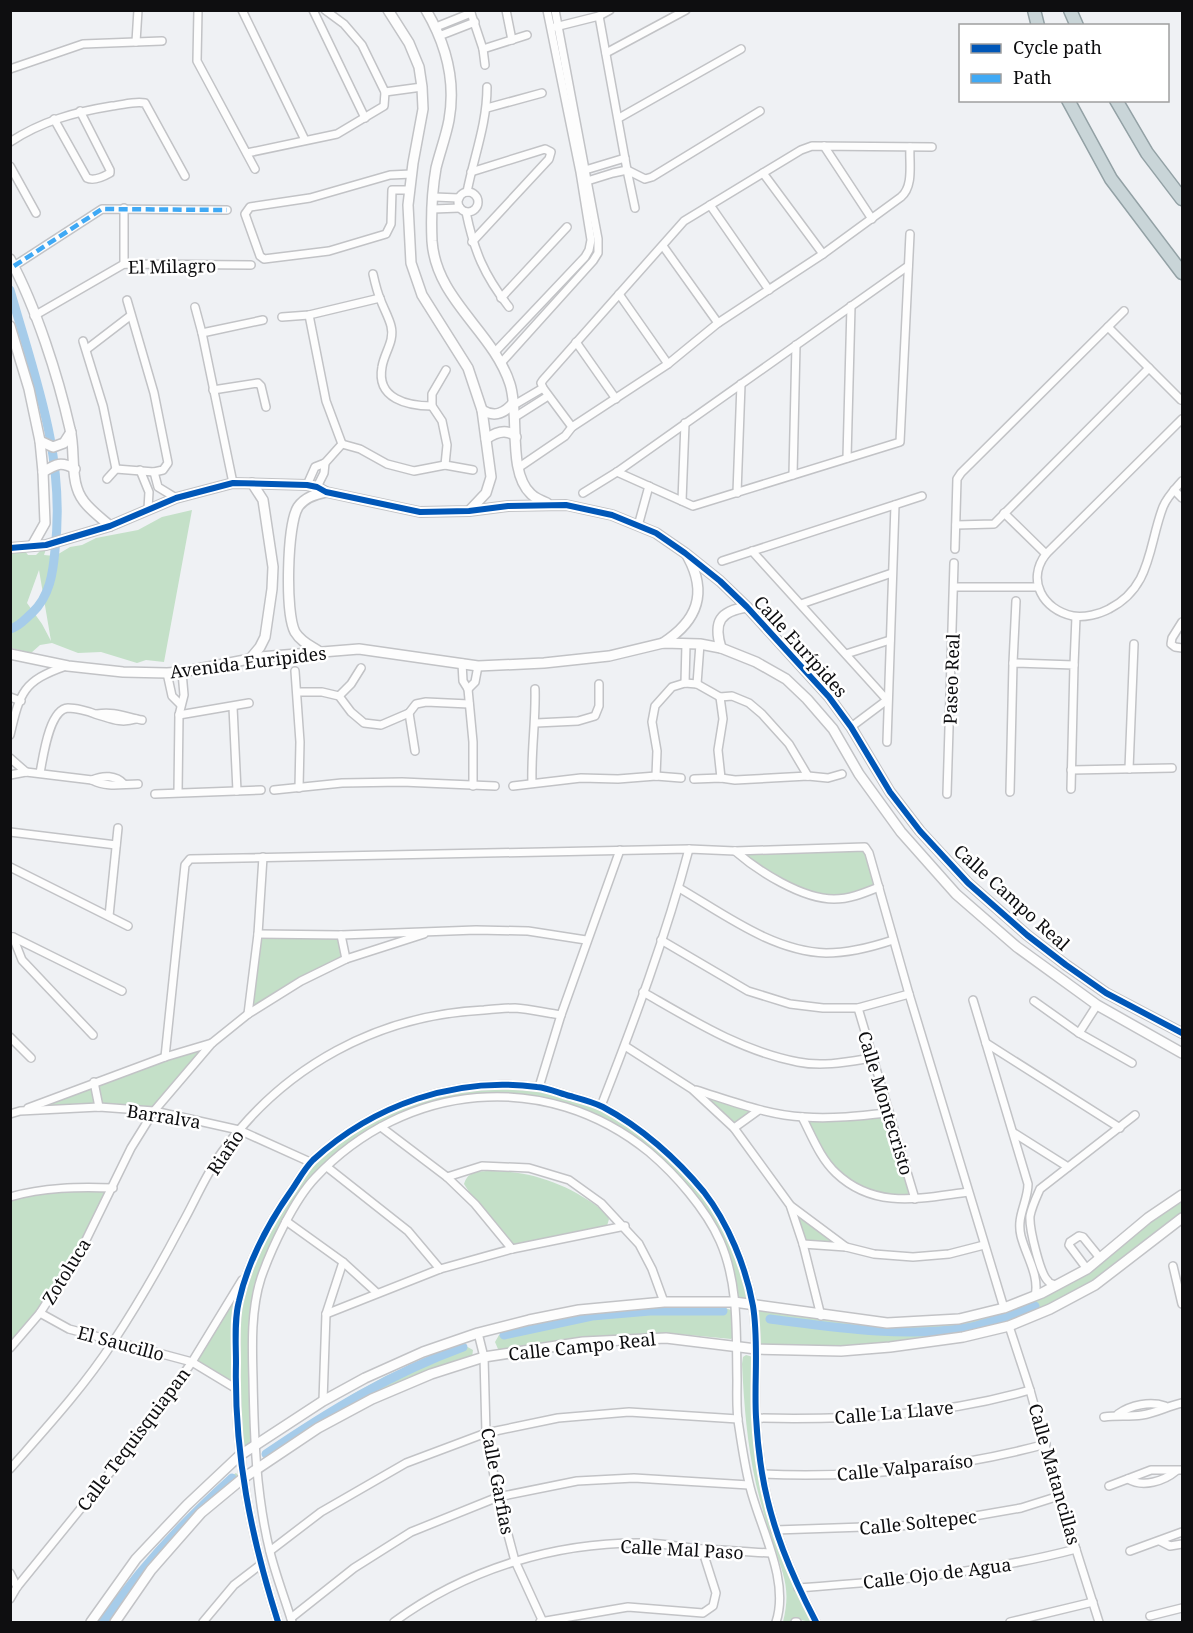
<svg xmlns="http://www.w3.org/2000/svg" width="1193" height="1633" viewBox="0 0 1193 1633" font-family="'Noto Serif',serif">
<rect width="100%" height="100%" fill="#eff1f4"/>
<g fill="#c4e0c8" fill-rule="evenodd">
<path d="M192,510L164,662L146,660L137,663L101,652L78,653L52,643L40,645L31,653L11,648V552L25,551L28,555H36L42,549H46L44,555L55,556L70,547L82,545L96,538L138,530L162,517ZM39,570L51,641L42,624L27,603Z"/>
<polygon points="865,847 879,887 832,899 796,890 735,851"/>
<polygon points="258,934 341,935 346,959 248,1014"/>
<polygon points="212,1043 154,1111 99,1107 20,1111"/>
<polygon points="539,1087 601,1106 641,1131 705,1193 729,1232 753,1306 887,1323 986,1313 1087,1269 1182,1195 1182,1218 1095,1285 1009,1326 890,1347 756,1349 753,1306 734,1302 719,1239 704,1214 661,1163 595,1118 510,1096 455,1099 381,1127 327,1166 286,1221 261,1278 255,1306 255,1445 239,1456 235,1388 192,1362 247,1273 275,1215 310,1162 373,1117 453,1089"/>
<polygon points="692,1089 759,1110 734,1128"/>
<polygon points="887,1113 915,1199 869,1194 835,1173 802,1117"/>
<path d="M486,1171C532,1170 571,1185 606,1213L609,1219L607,1226L513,1245C497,1224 477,1206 464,1184C468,1172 475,1172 486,1171Z"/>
<polygon points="113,1188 40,1313 11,1348 11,1197 28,1192"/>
<polygon points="790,1205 846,1247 803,1244"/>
<polygon points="722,1307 731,1310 733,1319 734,1336 731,1339 679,1334 618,1337 505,1351 498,1349 495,1342 499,1335 506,1333 592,1315"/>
<polygon points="464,1345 473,1350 472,1357 410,1379 266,1458 264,1456 266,1452 353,1394 386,1376 425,1359"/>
<path d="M746,1355L753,1357C754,1376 751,1394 752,1412C755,1485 777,1558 812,1622L800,1620L783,1622C791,1589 784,1577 774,1546C767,1526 761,1505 756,1484C747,1444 744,1404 742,1364L743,1357Z"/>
<path d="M236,1473L238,1475L200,1511L112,1622H100C127,1583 158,1547 192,1513C206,1499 219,1483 236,1473Z"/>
</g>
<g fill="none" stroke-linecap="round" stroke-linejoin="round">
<g stroke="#a6ccea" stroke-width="9">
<path d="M10,290C35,378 66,457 55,550C53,573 50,596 32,613C25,619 19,627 10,629"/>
<path d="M770,1319C833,1327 902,1338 966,1328C989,1324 1013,1314 1035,1306"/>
<polyline points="504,1335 592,1316 650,1311 723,1311"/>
<path d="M266,1454C329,1411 392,1373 463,1347"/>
<path d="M103,1622C140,1568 183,1522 232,1478"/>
</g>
<g stroke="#c2c3c6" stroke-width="10">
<g id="street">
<polyline points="198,10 197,61 255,169"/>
<polyline points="242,10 305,140"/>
<polyline points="313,10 365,118"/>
<polyline points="470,10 483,49 485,65"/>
<polyline points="506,10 512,40"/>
<polyline points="599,16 627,170 635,208"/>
<polyline points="436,27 471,13"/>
<polyline points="555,27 599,16 610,10"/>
<polyline points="439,36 475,22"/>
<polyline points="136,42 138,10"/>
<polyline points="483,49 527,35"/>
<polyline points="606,53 686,10"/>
<polyline points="10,69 83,44 162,41"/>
<polyline points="385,92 422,87"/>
<polyline points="487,108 542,93"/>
<polyline points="619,118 741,49"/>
<path d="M54,119L87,178C93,181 103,177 110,173V170L80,111"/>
<path d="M10,142C42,121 75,112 112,106C123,105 134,101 145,103L185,176"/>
<polyline points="824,146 872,219"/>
<polyline points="247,153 337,134 384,106 385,92 362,45 344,24 325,10"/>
<polyline points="10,166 36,213"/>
<polyline points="582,171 625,158"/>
<polyline points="471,172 545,149 551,152 549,159 472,242"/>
<polyline points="763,173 823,254"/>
<polyline points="584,182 613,173 627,170 645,179 652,177 760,111"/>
<polyline points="409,190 392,190 391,224 386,234 329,251 264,259 260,256 245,214 250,207 310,198 390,175 412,174"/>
<path d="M467,192C474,156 487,124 487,87"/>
<circle cx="468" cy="202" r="10"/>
<polyline points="434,197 459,198"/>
<polyline points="710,205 769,290"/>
<polyline points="124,208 124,264"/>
<polyline points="433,209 460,208"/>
<path d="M466,212C474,251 484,275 509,307"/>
<polyline points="663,246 718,323"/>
<polyline points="14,266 102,209 227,210"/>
<path d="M373,274C375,283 377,292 381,301C384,309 389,318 391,326C395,341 384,353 382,367C376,399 408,406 432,406"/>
<polyline points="619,294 668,364"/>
<polyline points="501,298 567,227"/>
<polyline points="195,307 202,333 233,483"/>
<polyline points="309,315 326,401 342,444"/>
<polyline points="34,316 124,264 251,265"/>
<polyline points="282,317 309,315 380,298"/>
<polyline points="1108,327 1181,400"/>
<polyline points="202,333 263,320"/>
<polyline points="83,341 103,406 116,469"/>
<polyline points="576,342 616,399"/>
<polyline points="87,349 130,316"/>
<polyline points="495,352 585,257 589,250 591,240 580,172 547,10"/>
<polyline points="501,363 593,261 598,253 598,239 555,10"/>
<polyline points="213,390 258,383 261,386 266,407"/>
<polyline points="514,405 543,388"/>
<polyline points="515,417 548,396"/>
<path d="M1182,419L1046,554C1026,580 1043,610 1073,616C1084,618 1100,614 1109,609C1152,587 1148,546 1163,507C1167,497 1175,489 1182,481"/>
<polyline points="572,427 543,388 541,383 543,380 684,221 801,150 812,146 932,147"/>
<polyline points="342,444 360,449 387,464 414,471 445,465 473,470"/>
<polyline points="847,458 851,306"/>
<polyline points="445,465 447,445 442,421 432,406 432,394 446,370"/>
<path d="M518,468L565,436L572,427L668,364L718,323L823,254L901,197C914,186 909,163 910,147"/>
<polyline points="140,470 149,492 148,509"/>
<polyline points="154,472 158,487 176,498"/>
<polyline points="617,472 693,506 900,442 910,234"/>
<polyline points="793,475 796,345"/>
<polyline points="107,479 116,469 154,472 163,470 168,463 154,393 127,300"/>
<polyline points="307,485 315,467 325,463 342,444"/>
<polyline points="317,487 324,473 325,463"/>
<polyline points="1174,490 1182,498"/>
<polyline points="583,493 617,472 908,266"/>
<polyline points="737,493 741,384"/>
<polyline points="682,501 685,423"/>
<polyline points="1004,513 1046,554"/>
<polyline points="956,525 994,524 1149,368"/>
<polyline points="638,526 649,486"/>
<polyline points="955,549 957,479 961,473 1124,311"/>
<polyline points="752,551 887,700"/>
<polyline points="722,561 922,496"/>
<polyline points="954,587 1038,587"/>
<polyline points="801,604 892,573"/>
<polyline points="1182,622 1172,638 1171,644 1175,647 1182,648"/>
<polyline points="846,654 890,640"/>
<polyline points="462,663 463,681 468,689 473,742 473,786"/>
<polyline points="1013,663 1016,601"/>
<polyline points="1074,665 1076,617"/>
<polyline points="295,671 300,742 299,788"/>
<polyline points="167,673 172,696 180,704"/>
<polyline points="685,683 686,644"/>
<polyline points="697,684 700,644"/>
<polyline points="468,689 475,682 478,666"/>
<polyline points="298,692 322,692 339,696 351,712 364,723 381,725 409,713 416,704 426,702 469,704"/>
<polyline points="339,696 351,684 361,668"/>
<polyline points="10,697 21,701"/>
<polyline points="720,697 723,719 718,750 721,778"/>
<polyline points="233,707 237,791"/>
<polyline points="409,713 415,751"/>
<path d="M97,714C114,711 126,717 142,720"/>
<polyline points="179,715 249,703"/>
<polyline points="536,723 578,721 595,716 599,706 599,684"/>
<polyline points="851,727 887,700"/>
<path d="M10,735C20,692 23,681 66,666"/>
<polyline points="887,742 895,505"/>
<polyline points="10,758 26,772"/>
<polyline points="1129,769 1134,644"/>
<polyline points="1071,770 1172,768"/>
<path d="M40,773C43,758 49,709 68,708C75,708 88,711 95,714C110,718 119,724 136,719"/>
<path d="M10,775L26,772L92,780C108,788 121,784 138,784"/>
<polyline points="656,776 657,751 652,722 655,706 672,687 685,683 697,684 720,697 732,696 749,703 762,714 789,744 808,776"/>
<polyline points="694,779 721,778 735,780 808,776 828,778 842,774"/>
<path d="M92,780C103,775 116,775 124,784"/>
<path d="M532,783C531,751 536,720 535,689"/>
<polyline points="513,786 581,778 618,779 656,776 681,778"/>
<polyline points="274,790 342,783 402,782 495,786"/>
<polyline points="178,792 179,715 184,695 182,672"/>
<polyline points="1010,792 1013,663 1074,665 1071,789"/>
<polyline points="155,794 261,790"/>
<polyline points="947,794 954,563"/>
<polyline points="10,832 116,845"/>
<path d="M735,851C758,871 802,899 834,899C850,899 864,893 879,887"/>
<polyline points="10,867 128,926"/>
<path d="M679,888C724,914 772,951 826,953C849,953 872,947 893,940"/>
<polyline points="109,916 118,828"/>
<polyline points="258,934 341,935 476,930 528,931 586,940"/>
<polyline points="341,935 346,959"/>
<polyline points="13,937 22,960 93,1035"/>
<polyline points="13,937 122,991"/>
<polyline points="661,940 748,991 790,1004 823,1008 858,1008 909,994"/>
<path d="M643,992C692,1020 741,1051 798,1062C822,1067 847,1062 871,1058"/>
<path d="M973,1000L1028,1184C1028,1202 1016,1216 1021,1236C1026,1256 1040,1276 1035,1296"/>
<polyline points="1034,1001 1079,1033 1132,1063"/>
<polyline points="858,1008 915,1199"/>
<polyline points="248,1014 258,934 263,857"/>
<polyline points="1079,1033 1097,1005"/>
<polyline points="10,1037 31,1058"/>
<polyline points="986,1043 1120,1128"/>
<polyline points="625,1046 692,1089 734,1128 790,1205 803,1244 821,1316"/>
<polyline points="165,1057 185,865 190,859 689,849 735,851 865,847 869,853 909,994 1004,1308"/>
<polyline points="94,1082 99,1107"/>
<polyline points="539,1087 561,1015 620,850"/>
<path d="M696,1090C731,1101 767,1115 804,1117C832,1119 860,1116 887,1113"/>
<path d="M601,1106C634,1022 666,936 689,849"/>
<polyline points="28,1108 165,1057 212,1043"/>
<polyline points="10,1114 20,1111 99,1107 154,1111 239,1130 310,1162"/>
<path d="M802,1117C812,1136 820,1158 836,1173C875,1210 921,1198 968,1192"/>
<polyline points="381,1127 447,1177 475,1204 512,1249"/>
<polyline points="734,1128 759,1110"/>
<polyline points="1014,1133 1068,1167"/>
<polyline points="327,1167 408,1231 440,1269"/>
<polyline points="447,1177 482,1166 529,1168 569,1180 601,1203 639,1244 652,1269 664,1302"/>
<path d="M10,1197C44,1187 78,1187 113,1188"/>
<polyline points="791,1206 846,1247"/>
<polyline points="286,1221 343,1262 377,1293"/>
<polyline points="803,1244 846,1247 874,1254 913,1257 949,1254 984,1245"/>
<polyline points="1173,1266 1182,1304"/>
<polyline points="1087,1269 1069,1245 1070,1242 1079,1236 1083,1237 1100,1258"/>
<path d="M1056,1285C1054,1285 1049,1283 1048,1281C1040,1274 1029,1228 1030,1216C1032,1206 1036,1198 1040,1189L1135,1115"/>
<polyline points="40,1313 69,1329 192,1362 235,1388"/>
<polyline points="326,1314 440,1269 512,1249 625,1226"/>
<polyline points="1009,1326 1030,1390 1059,1496 1099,1622"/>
<polyline points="478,1333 484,1357 486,1433 498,1497 515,1561 543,1622"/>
<polyline points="10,1348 40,1313 84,1244 131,1148 154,1111 212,1043 248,1014 301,981 346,959 424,934"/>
<polyline points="323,1401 326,1314 343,1262"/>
<path d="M1118,1414C1131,1405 1150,1401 1165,1406"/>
<path d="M1104,1417C1117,1415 1129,1417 1142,1415C1156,1413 1168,1406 1182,1403"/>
<path d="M756,1418C850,1420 939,1416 1030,1390"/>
<path d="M10,1469C46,1428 83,1388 113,1342C138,1304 161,1264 182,1224C195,1201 206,1174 222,1152C284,1066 378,1015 484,1010C494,1009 505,1008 515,1008C530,1009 546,1013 561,1015"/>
<path d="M762,1474C858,1478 953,1469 1046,1444"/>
<path d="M1128,1479C1143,1488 1164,1481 1176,1471"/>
<polyline points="1109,1486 1151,1470 1182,1470"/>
<polyline points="775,1530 923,1525 1021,1508 1059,1496"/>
<polyline points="1160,1541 1170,1546 1182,1544"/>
<polyline points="270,1551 321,1512 406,1463 486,1433 558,1418 629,1412 738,1419"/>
<polyline points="1130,1551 1182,1532"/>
<polyline points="10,1573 17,1587"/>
<path d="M798,1588C891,1581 985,1573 1076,1549"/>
<polyline points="10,1599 17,1587 134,1443 192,1362 242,1280"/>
<polyline points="1150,1616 1182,1608"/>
<polyline points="291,1618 354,1568 411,1532 498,1497 577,1481 634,1478 749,1485"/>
<polyline points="203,1622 234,1585 260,1565"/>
<path d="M278,1622C251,1537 234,1454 236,1363C236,1343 234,1320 239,1301C248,1260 269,1222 293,1188C299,1179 305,1168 313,1160C373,1105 456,1076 537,1087C548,1088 559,1093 570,1096C581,1099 593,1102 603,1107C641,1127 677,1159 704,1192C728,1223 746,1267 753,1306C759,1343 754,1381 756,1417C757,1436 759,1455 762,1473C771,1527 791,1574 816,1622"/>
<path d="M292,1622C285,1599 276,1576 270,1552C256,1495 254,1436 253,1378C252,1345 251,1309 261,1278C271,1249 294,1200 315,1178C405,1082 546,1068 649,1152C675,1174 706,1209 720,1241C739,1284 736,1333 737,1380C737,1395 736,1412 739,1427C742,1447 745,1467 750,1487C760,1528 790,1580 776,1622"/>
<path d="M394,1622C466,1569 557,1541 647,1543C665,1544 684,1547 702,1549C725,1550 747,1552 770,1553"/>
<polyline points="540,1622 628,1607 703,1613 713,1606 716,1593 702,1549"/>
<polyline points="795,1622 797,1622"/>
<polyline points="1010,1622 1093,1602"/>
</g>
</g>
<g stroke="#c2c3c6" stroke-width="12">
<g id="secondary">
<polyline points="388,10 409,43 419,67 422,87 423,109 413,163 408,205 411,263 422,295 468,368 482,410 491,477 486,493 469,511"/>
<path d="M426,10C446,44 456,81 449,120C446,136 440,152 436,168C432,191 431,218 432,241C436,300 493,331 510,384C520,415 507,472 531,494C535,498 542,501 547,503"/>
<path d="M10,259C36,307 58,376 70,429C75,448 71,471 77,488C82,505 98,515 110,526"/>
<polyline points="10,326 29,389 40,441 43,472 45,523 32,546"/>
<path d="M482,410C495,418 505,413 514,402"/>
<path d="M486,439C496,432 507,428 516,437"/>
<polyline points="40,441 53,447 64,443 71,432"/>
<path d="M43,472C56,464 61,461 75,469"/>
<polyline points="10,548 46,545 110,526 176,498 233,483 307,485 317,487 326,492 420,512 469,511 508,506 566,505 612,515 656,533 685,553 720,581 747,607 829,697 851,727 890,792 920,831 968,883 1027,935 1066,965 1106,993 1182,1033"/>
<path d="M663,643C697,621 708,594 688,557"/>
<path d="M721,648C713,622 720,611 747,607"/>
<path d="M320,652C311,646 301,642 295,632C285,613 287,525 298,507C305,497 316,494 326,492"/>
<polyline points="10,654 68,666 123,672 167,673 182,672 260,657 359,649 478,666 544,663 609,656 663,643 700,644 721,648 756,662 786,679 807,699 833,729 859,774 901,832 956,894 1017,947 1097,1005 1182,1053"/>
<polyline points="250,659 260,647 265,637 272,589 273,567 263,500 252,483"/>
<polyline points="91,1622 136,1559 187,1505 239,1456 323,1401 365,1378 423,1352 478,1333 529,1320 579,1310 664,1302 734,1302 887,1323 959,1319 1004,1308 1042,1293 1087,1269 1148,1218 1182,1195"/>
<polyline points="115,1622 151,1570 201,1513 242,1479 318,1428 372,1399 431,1374 484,1357 583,1342 666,1338 756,1349 841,1351 890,1347 963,1337 1009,1326 1050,1309 1095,1285 1182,1218"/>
</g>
</g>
<g stroke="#93a1a5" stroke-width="15">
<g id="highway">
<polyline points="1034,10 1038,26"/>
<polyline points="1070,10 1077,26"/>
<polyline points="1068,100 1111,179 1182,273"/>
<polyline points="1116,100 1147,153 1182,199"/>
</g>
</g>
<use href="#street" stroke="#fdfdfd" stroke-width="7"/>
<use href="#secondary" stroke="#fdfdfd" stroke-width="9"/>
<use href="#highway" stroke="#c9d5d8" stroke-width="12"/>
<polyline stroke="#3fa9f5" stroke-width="4.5" stroke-dasharray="9 4.5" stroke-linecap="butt" points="14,266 102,209 227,210"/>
<g stroke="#fff" stroke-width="10">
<g id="cycleway">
<polyline points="10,548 46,545 110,526 176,498 233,483 307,485 317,487 326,492 420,512 469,511 508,506 566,505 612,515 656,533 685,553 720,581 747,607 829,697 851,727 890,792 920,831 968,883 1027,935 1066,965 1106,993 1182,1033"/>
<path d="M278,1622C251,1537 234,1454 236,1363C236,1343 234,1320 239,1301C248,1260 269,1222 293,1188C299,1179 305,1168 313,1160C373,1105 456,1076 537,1087C548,1088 559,1093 570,1096C581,1099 593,1102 603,1107C641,1127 677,1159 704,1192C728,1223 746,1267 753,1306C759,1343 754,1381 756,1417C757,1436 759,1455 762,1473C771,1527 791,1574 816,1622"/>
</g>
</g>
<use href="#cycleway" stroke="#0057b8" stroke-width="6"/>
</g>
<g text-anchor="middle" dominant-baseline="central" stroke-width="5" stroke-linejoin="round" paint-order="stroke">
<g font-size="18" fill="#0e0e10" stroke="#fff">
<text transform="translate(172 266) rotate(-1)">El Milagro</text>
<text transform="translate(801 646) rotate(48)">Calle Eurípides</text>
<text transform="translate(248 662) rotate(-7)">Avenida Euripides</text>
<text transform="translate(951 679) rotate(-88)">Paseo Real</text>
<text transform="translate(1012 897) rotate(42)">Calle Campo Real</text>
<text transform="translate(886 1103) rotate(73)">Calle Montecristo</text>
<text transform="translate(164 1116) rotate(9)">Barralva</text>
<text transform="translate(225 1152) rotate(-56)">Riaño</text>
<text transform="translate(66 1271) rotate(-58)">Zotoluca</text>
<text transform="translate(121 1343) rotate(15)">El Saucillo</text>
<text transform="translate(582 1346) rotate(-6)">Calle Campo Real</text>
<text transform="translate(894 1412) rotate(-5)">Calle La Llave</text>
<text transform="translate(133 1439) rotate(-53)">Calle Tequisquiapan</text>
<text transform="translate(905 1467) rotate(-6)">Calle Valparaíso</text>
<text transform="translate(1055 1474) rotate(74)">Calle Matancillas</text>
<text transform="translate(498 1481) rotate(79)">Calle Garfias</text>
<text transform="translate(918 1522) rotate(-6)">Calle Soltepec</text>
<text transform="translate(682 1549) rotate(3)">Calle Mal Paso</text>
<text transform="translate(937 1573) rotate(-7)">Calle Ojo de Agua</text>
</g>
</g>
<rect width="1193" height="1633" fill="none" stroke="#0e0e10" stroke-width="24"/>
<rect x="959" y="24" width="210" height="78" fill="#ffffff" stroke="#9f9f9f" stroke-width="1.5"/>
<rect x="971" y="44" width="30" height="9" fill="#0057b8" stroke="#9f9f9f" stroke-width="1.5"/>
<text x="1013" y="54" font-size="18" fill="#0e0e10">Cycle path</text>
<rect x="971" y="74" width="30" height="9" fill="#3fa9f5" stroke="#9f9f9f" stroke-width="1.5"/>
<text x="1013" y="84" font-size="18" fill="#0e0e10">Path</text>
</svg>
